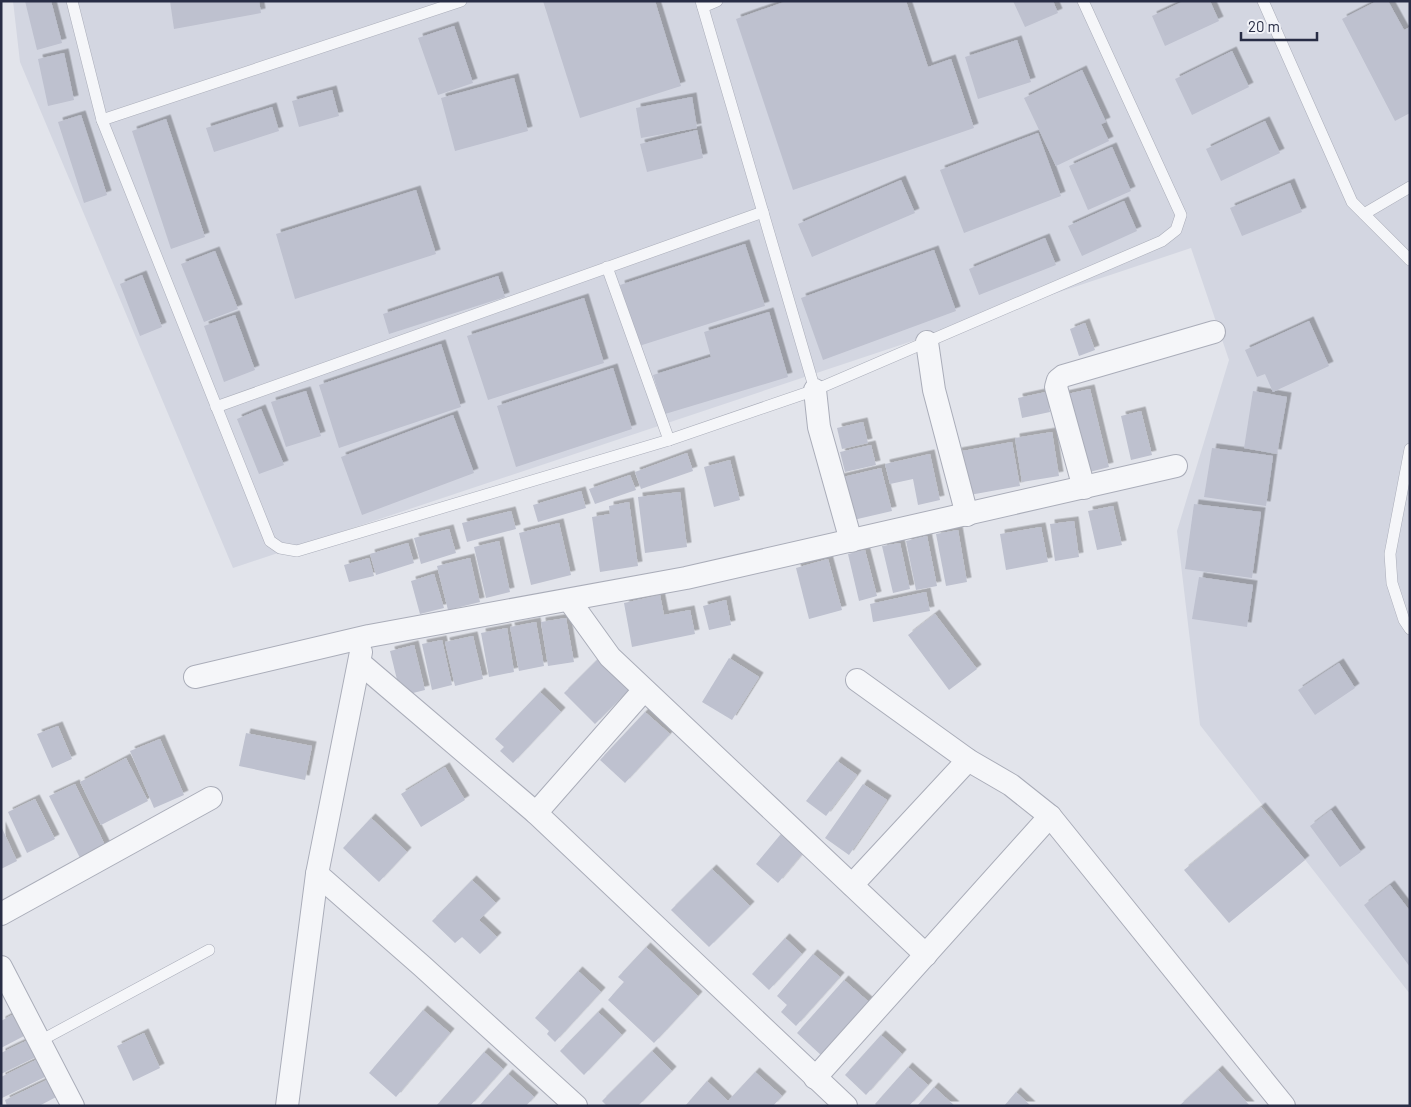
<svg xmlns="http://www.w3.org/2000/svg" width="1411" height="1107" viewBox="0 0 1411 1107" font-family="Barlow,sans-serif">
<defs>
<filter id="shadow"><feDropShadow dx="4.5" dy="-4.5" stdDeviation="0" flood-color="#0004"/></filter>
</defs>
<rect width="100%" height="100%" fill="#e2e4eb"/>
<polygon fill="#d3d6e1" points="13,1 1410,1 1410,994 1200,725 1177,531 1229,360 1191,248 233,568 20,62"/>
<g fill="#bec1cf" filter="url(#shadow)">
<polygon points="25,1 51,1 62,43 37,50"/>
<polygon points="170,1 259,1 261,13 174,29"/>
<polygon points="543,1 655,1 681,86 580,118"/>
<polygon points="787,1 906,1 928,67 951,59 974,128 793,190 736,19"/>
<polygon points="1013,1 1053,1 1058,13 1025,27"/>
<polygon points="1184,1 1210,1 1219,21 1165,46 1152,16"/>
<polygon points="1377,1 1388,1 1404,30 1410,27 1410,113 1395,121 1342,19"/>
<polygon points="454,26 473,83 438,95 418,38"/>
<polygon points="1017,40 1031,82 978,99 965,57"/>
<polygon points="1232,51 1249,87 1192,115 1175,79"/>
<polygon points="64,53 74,100 48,106 38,59"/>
<polygon points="1082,70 1106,122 1101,124 1109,141 1056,166 1024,98"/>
<polygon points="514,78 528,131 455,151 441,98"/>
<polygon points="332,90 339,116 299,127 292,101"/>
<polygon points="692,97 697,128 641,138 636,108"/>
<polygon points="272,107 279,131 214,152 206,128"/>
<polygon points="81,115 107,195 84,203 58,122"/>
<polygon points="166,119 205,237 171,249 132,131"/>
<polygon points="1265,121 1280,153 1221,181 1206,149"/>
<polygon points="697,130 703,158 647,172 640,144"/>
<polygon points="1038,133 1061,196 964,233 940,170"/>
<polygon points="1112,147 1131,191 1088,210 1069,166"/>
<polygon points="901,180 915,213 812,257 798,224"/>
<polygon points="1290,183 1302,212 1242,236 1230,208"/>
<polygon points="416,190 436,254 295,299 276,234"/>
<polygon points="1124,201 1137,231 1082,256 1068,226"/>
<polygon points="1045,238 1056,265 979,295 969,269"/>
<polygon points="745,244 765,306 639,346 620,285"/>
<polygon points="934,250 956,311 823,360 801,298"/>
<polygon points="215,251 238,309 204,322 181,264"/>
<polygon points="142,275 162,327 140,336 120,284"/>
<polygon points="498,276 505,297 389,334 383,314"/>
<polygon points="584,298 604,363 488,400 467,336"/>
<polygon points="769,312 788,377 665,414 653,375 711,357 704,332"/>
<polygon points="235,315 255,370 224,382 204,326"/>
<polygon points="1309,321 1329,366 1273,392 1265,374 1257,377 1245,350"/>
<polygon points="1085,323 1095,350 1079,356 1070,329"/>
<polygon points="441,344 461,407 339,448 319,385"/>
<polygon points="613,368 632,429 516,467 497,406"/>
<polygon points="1090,389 1109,467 1082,474 1063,395"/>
<polygon points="306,391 321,436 286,447 271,402"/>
<polygon points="1253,391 1287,397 1277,454 1244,448"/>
<polygon points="1046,392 1050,412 1022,418 1018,398"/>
<polygon points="261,409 284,465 259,474 237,419"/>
<polygon points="1141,411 1152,455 1131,460 1121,416"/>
<polygon points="453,415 474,473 362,515 341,457"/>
<polygon points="863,422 868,443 842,449 837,428"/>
<polygon points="1052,432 1059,476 1022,482 1015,438"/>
<polygon points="1012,442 1020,486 964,496 957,452"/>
<polygon points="871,445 876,465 845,472 840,452"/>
<polygon points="1212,448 1273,456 1266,506 1204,497"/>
<polygon points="687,453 693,471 641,489 635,472"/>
<polygon points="930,454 940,500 918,505 913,479 890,484 885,464"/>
<polygon points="730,460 740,500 714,507 704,467"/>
<polygon points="881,468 892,511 849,521 839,478"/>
<polygon points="630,475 636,490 595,504 589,489"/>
<polygon points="581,491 586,508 538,522 533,505"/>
<polygon points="680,492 687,547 645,553 638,497"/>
<polygon points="629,502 638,566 600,572 592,517 610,514 609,506"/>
<polygon points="1194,504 1261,512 1252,578 1185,569"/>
<polygon points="1113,506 1122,545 1097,550 1088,511"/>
<polygon points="511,511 516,529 467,542 462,523"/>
<polygon points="1074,521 1079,557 1055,561 1050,524"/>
<polygon points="559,523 571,575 531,585 519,533"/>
<polygon points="1041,527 1048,562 1006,570 1000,534"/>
<polygon points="449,529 456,553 421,564 414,538"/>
<polygon points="958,530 967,582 946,586 936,534"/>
<polygon points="927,536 937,586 916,590 906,541"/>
<polygon points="499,541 510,592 486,598 474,547"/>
<polygon points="408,543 414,563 376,575 370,554"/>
<polygon points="900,543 910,589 893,593 882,546"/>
<polygon points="865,550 877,596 859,601 848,554"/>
<polygon points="369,558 374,576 349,582 344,565"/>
<polygon points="470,558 480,602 448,610 437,566"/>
<polygon points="828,559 842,610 809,619 796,568"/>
<polygon points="434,574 444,608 420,614 411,581"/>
<polygon points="1199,577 1253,585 1247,627 1192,619"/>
<polygon points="926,592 930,611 873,622 870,604"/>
<polygon points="660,595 664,615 690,610 695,634 632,647 624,603"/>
<polygon points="726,600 731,625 709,630 703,606"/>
<polygon points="935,614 977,669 949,690 908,635"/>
<polygon points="566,618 574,662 548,666 541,622"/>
<polygon points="536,622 544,666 519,671 510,627"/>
<polygon points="507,628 514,672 489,677 481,633"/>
<polygon points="473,636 483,679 455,686 445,642"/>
<polygon points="442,640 452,685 432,690 422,644"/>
<polygon points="414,645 425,690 401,696 390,651"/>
<polygon points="600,657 635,684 595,724 564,693"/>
<polygon points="729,658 759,677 732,720 702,702"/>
<polygon points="1339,663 1355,688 1315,715 1298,690"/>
<polygon points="540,692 561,712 513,763 500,751 504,747 495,739"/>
<polygon points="645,712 670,734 625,783 600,760"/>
<polygon points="58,726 72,759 52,768 37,734"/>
<polygon points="246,733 312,746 305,780 239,766"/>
<polygon points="160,739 184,795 154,808 130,751"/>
<polygon points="126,758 148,801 101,825 80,782"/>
<polygon points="837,761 857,775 826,816 806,801"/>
<polygon points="445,767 465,800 421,827 401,794"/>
<polygon points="75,784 106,847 81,860 49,796"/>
<polygon points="863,784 887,800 849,855 825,838"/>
<polygon points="35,799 55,839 27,853 8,812"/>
<polygon points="1261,807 1305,860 1229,923 1184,870"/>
<polygon points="1331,810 1361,852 1340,867 1310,826"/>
<polygon points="371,818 407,852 379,882 343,848"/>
<polygon points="1,826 17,861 1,869"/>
<polygon points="781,834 803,853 778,883 756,864"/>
<polygon points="712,869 750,906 709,947 671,910"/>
<polygon points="472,880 496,903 479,920 497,937 480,954 462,937 455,943 432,921"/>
<polygon points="1390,885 1410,911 1410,967 1364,905"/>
<polygon points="785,938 802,954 769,990 752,974"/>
<polygon points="646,947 698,996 654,1043 608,1000 624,982 618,977"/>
<polygon points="813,954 840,977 796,1026 781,1012 787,1005 777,996"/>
<polygon points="578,971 601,992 555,1042 547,1034 549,1031 535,1018"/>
<polygon points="844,980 870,1003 822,1056 797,1033"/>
<polygon points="423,1010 450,1033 396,1097 369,1073"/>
<polygon points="598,1012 622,1035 584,1075 560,1051"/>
<polygon points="12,1015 24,1036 1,1048 1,1021"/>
<polygon points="144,1033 160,1068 133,1081 117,1046"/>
<polygon points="881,1035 902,1054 866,1095 845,1075"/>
<polygon points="28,1040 36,1057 1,1074 1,1053"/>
<polygon points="652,1051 672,1071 638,1106 607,1106 602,1101"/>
<polygon points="484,1052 503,1069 470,1106 436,1106"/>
<polygon points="38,1059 47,1076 2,1098 1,1077"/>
<polygon points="908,1067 928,1085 909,1106 877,1106 875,1104"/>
<polygon points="1218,1070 1250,1106 1179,1106"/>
<polygon points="755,1072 782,1096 773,1106 685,1106 707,1081 728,1101"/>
<polygon points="508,1074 534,1097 526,1106 479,1106"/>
<polygon points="49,1079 58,1096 39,1106 7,1106 5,1100"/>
<polygon points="934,1087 955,1106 917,1106"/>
<polygon points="1016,1092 1031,1106 1004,1106"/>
</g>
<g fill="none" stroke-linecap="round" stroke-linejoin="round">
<g stroke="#aaadb9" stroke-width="12">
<g id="lane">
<polyline points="72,1 102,120 270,541 280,548 297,551 669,440 815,390 1162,241 1176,230 1181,215 1083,1"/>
<polyline points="701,1 815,390"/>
<polyline points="1263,1 1352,202 1410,260"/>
<polyline points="703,7 717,1"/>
<polyline points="102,120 461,1"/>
<polyline points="1364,214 1410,187"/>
<polyline points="607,267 669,440"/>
<polyline points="216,407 763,212"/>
<polyline points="1410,449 1390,554 1392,583 1404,620 1410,629"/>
<polyline points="40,1041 209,950"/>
</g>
</g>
<g stroke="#aaadb9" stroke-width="24">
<g id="street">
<polyline points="927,342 934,390 967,515"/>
<polyline points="815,390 819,427 851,541"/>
<polyline points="1084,488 1056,387 1058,380 1063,376 1214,332"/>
<polyline points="569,600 610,657 926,955"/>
<polyline points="361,652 317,874 422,966 576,1106"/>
<polyline points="360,663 536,813 846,1106"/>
<polyline points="195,677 369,636 686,578 1176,466"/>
<polyline points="857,680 968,760 1011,785 1050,816 1284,1106"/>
<polyline points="536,813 644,690"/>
<polyline points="852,885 968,760"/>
<polyline points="1,914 211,798"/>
<polyline points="1,967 73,1106"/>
<polyline points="815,1078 1050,816"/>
<polyline points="287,1106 317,874"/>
</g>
</g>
<use href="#lane" stroke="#f5f6f9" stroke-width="11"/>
<use href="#street" stroke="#f5f6f9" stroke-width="22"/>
</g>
<rect width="1411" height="1107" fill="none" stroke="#282d45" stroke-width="5"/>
<path d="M1241 32v8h76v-8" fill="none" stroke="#282d45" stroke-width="2.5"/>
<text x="1248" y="32" font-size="15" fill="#282d45" stroke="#f2f3f8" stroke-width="4" paint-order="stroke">20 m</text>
</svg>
